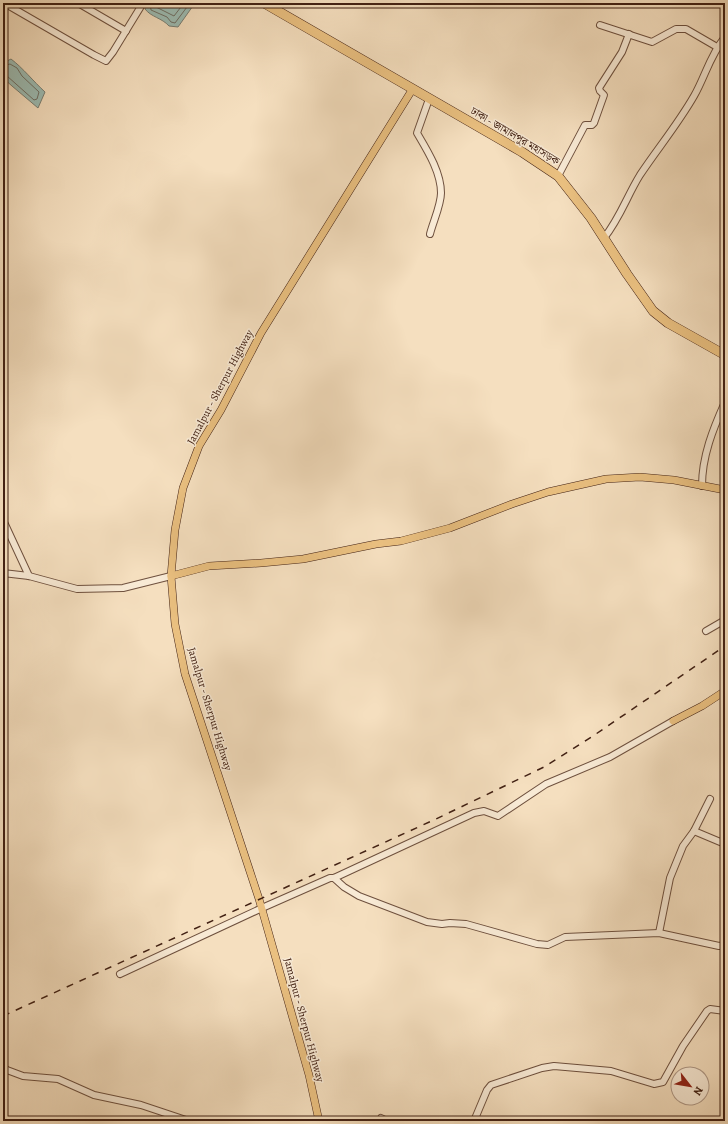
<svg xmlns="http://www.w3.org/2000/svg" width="728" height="1124" viewBox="0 0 728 1124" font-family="Alegreya,'Noto Serif Bengali',serif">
<rect width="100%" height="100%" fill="#f5dfbf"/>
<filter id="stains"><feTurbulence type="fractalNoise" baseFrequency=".005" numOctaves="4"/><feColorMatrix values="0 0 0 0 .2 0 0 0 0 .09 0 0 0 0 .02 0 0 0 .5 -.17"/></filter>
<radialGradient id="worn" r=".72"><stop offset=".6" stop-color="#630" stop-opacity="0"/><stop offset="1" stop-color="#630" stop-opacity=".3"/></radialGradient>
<g fill="#9cbcb3" stroke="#787e73">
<path d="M147,3H195L178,27L169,26C162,18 151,17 145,9Z"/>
<path d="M11,59C23,68 33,81 45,92L38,108L12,86L3,78V63Z"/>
</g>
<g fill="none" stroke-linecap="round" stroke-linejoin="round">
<g stroke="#6e6e63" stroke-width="1">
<polyline points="150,3 151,10 167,17 171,22 175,23 190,3"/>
<polyline points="156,3 156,7 174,16 184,3"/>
<polyline points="3,66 10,64 17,68 22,76 39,92 37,99 34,100 7,76 3,75"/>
</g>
<g stroke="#6e503e" stroke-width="8">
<g id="minor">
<polyline points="4,3 94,55 106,61 113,52 143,3"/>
<polyline points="78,3 126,31"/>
<polyline points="600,25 652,42 676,29 686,29 717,47"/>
<path d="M429,99L417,133C427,150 441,172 441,193C441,205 433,222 430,234"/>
<polyline points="558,176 585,125 592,125 594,123 604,95 600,91 599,88 622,52 629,34"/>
<path d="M604,238C620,218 627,196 640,175C658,148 678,124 694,96C705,77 710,55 725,37"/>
<path d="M702,486C702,456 713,429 725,402"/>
<polyline points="3,520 29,576"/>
<polyline points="3,573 29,576 77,589 123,588 171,576"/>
<polyline points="706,631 725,620"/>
<polyline points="694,831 725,844"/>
<polyline points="334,878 344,887 359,896 427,922 442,924 450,923 466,924 537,944 548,945 565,937 659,933 719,946 725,945"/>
<polyline points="659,933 670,878 683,846 694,831 710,799"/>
<polyline points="120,974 262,908 330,878 334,878 474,813 484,811 498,816 546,784 610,757 673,721"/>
<polyline points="3,1067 7,1070 23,1076 58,1079 94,1095 141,1105 189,1121"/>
<polyline points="381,1118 387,1121"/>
<polyline points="474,1121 487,1090 491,1085 542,1068 554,1066 611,1071 654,1084 663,1082 683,1046 707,1011 710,1009 725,1011"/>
</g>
</g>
<g stroke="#412013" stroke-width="8">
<g id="major">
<polyline points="171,576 209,566 261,563 303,559 376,544 401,541 450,528 512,504 548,492 606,479 640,477 674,480 725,490"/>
<polyline points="673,721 702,706 725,691"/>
<polyline points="319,1121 309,1075 259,899 185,674 175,624 171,576 175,530 183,488 199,446 221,410 261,333 412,90"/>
</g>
</g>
<g stroke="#412013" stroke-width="10">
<polyline id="highway" points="264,3 522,152 558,176 591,218 627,274 653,311 668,323 725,355"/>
</g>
<use href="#minor" stroke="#f8ead5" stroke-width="6"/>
<use href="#major" stroke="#eac080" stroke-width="7"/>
<use href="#highway" stroke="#eac080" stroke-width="9"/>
<polyline stroke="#412013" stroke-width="1.5" stroke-dasharray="7 7" stroke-linecap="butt" points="3,1016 436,819 544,767 593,736 725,646"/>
</g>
<g text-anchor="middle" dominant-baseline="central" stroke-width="3" stroke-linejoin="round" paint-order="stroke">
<g font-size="11" fill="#412013" stroke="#f8ead5">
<text transform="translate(515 136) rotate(31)">ঢাকা - জামালপুর মহাসড়ক</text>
<text transform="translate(220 387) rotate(-62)">Jamalpur - Sherpur Highway</text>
<text transform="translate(210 709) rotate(73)">Jamalpur - Sherpur Highway</text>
<text transform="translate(304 1020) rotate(75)">Jamalpur - Sherpur Highway</text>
</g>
</g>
<rect width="728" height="1124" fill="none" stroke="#f5dfbf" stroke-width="16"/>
<rect x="4" y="4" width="720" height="1116" fill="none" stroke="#412013" stroke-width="2"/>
<rect x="8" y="8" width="712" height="1108" fill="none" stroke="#412013"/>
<g transform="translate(690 1086) rotate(121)"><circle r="19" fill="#f8ead5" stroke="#af9987"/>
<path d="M0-3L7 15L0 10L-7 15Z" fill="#8f2418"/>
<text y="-6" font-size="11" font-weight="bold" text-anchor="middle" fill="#412013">N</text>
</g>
<rect width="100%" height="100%" filter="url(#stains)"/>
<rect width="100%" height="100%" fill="url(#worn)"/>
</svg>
